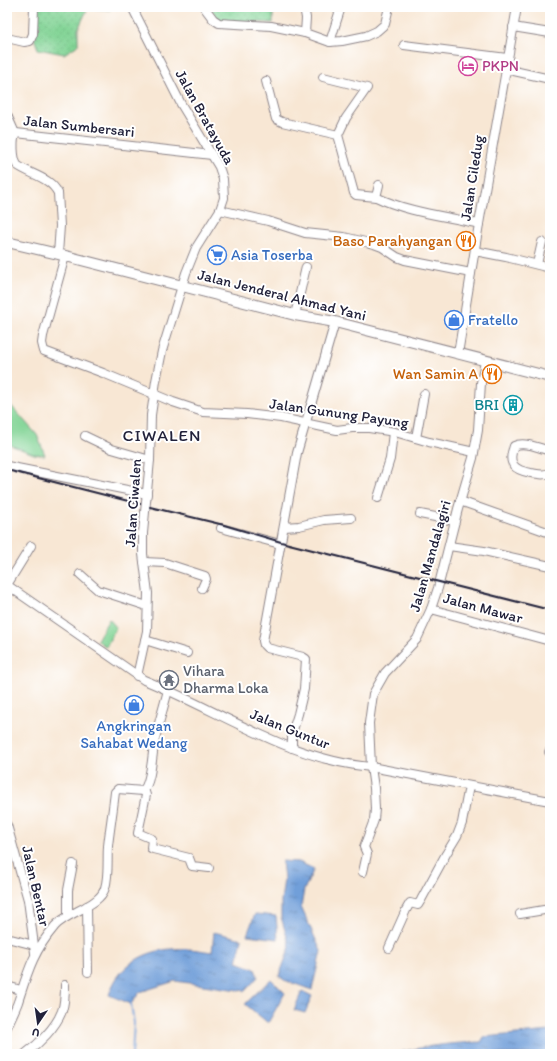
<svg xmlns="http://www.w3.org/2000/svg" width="557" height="1061" viewBox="0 0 557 1061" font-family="Itim,sans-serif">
<defs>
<pattern id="grass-dots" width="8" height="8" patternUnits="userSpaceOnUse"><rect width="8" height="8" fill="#82d495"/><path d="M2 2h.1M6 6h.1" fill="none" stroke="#70b681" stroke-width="1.8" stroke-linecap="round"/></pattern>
<pattern id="water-ripples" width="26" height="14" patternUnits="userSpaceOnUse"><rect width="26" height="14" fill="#719fd9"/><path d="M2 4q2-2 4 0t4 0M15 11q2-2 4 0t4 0" fill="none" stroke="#5c81b1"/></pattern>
</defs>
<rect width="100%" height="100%" fill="#fff"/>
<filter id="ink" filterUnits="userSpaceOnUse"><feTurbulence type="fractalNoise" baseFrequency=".025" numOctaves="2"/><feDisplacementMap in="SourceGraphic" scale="8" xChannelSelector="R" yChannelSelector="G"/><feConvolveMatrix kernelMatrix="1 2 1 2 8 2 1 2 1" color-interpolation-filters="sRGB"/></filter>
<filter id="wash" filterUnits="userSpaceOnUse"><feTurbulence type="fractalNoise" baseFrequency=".012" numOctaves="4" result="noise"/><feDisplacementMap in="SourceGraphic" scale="16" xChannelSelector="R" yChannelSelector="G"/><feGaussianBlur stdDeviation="0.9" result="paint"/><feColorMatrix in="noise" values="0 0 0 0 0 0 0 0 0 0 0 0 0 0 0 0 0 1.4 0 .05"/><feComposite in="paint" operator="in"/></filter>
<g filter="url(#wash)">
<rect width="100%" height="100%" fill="#f8e7d4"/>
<g fill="url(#grass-dots)" stroke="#527b68">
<polygon points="36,7 109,7 110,10 88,8 78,29 78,45 64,54 38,49 34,38"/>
<polygon points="211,7 273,7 273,23 217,20"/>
</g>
<g fill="#82d495" stroke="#527b68">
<polygon points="7,401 37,435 45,455 34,454 7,444"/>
<polygon points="109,619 116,627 106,647 97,640"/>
</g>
<g fill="url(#water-ripples)" stroke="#4a608a">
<polygon points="282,861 299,862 314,869 304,890 301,907 321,951 312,990 284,980 279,976 290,947 281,917 281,901 284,879"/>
<polygon points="255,914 276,916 278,939 247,935"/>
<path d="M214,932L242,939L237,962L255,969L258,977L245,991L175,981L140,992L131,1004L109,995C119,961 153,946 187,949C195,949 204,951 212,952Z"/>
<polygon points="271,979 285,993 268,1023 245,1004"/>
<polygon points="302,991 312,996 305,1013 294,1010"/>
<path d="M550,1031V1054H393C422,1046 451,1043 481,1042L484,1037Z"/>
</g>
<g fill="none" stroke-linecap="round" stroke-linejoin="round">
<polyline stroke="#719fd9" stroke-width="2" points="131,1004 134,1023 132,1054"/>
</g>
</g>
<g filter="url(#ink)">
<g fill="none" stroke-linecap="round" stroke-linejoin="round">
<g stroke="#8d8488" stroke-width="10">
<g id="minor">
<polyline points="132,7 181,104 219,167 223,179 224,198 220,210 196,248 186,273 162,351 156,381 151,415 150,460 143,533 143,554 148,593 147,631 137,676"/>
<polyline points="204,7 213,19 219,23 271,26 305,33 330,42 342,41 366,36 377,31 385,24 389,7"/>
<polyline points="304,7 306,18 305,33"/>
<polyline points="513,27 550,33"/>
<polyline points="7,38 24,42 30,41 33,34 34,7"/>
<polyline points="330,42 341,7"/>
<polyline points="404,45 507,58"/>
<polyline points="505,69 550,79"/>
<polyline points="323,77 367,88 346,118 338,135 354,193 356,195 376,197"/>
<polyline points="266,81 276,119 282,122 338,135"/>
<polyline points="7,115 15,133"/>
<path d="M379,185L376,197C407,212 445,216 479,224"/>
<polyline points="220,210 268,221 305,233 344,237 374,244 382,247 397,257 405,260 471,273"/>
<polyline points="475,251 506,257 550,268"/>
<path d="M58,254L60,226L58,193C50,177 31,175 17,165C13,158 12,140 16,133L212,155"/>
<polyline points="65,256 43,336 42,343 44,351 103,373 173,402 203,412 247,414 281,418 337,430 352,428 369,428 395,432 429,442 474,452"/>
<polyline points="537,264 542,242"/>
<polyline points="295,315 306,267"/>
<polyline points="458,354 479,224 517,7"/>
<polyline points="85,436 112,449 150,460"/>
<polyline points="416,438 424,394"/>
<path d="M550,451C540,448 524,441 514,446C507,464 514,470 531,473C538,474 543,476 550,473"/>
<polyline points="7,466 147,494"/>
<polyline points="378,498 390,459 393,432"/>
<polyline points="460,501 550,533"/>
<polyline points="420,514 455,521"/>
<polyline points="284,527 299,526 324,520 351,518"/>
<polyline points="221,528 280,544"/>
<polyline points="449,546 484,551 550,566"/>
<polyline points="144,562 165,563 205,576 206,579 202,588"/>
<polyline points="80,574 98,590 147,606"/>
<path d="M7,585L144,680C219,710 289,760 371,767L550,801"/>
<polyline points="7,585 31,546"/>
<polyline points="431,609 550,641"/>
<polyline points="145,640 187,653"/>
<polyline points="292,748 292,733 298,714 304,689 306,659 303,657 267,648 264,645 263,641 297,453 335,322"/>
<polyline points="549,752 550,752"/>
<polyline points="144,789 146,795 138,833 152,839 151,848 153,849 189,858 192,866 209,868"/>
<polyline points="7,825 28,900 35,953"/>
<polyline points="363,872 367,854 364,847 374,820 375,809 374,788 371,767 369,723 373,694 385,673 417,639 431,609 438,588 458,509 473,458 478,430 481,383 485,361"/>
<polyline points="87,906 88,972"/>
<polyline points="520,914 550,909"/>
<polyline points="68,915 68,890 73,864"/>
<polyline points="7,938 34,945"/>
<polyline points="389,948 406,910 410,903 418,905 421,900 446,854 457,836 462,823 469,786"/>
<polyline points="7,986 21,990"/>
<path d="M7,1027C11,1018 15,1010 18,1002C28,971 33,952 55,926C67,912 100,906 105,888C109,875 107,860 108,846C110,828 113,810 115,792L118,789L143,791C152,782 152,752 155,739C159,722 164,706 168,690"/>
<path d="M25,1054C39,1044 56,1027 62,1011C65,1002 65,994 65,985"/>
</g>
</g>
<g stroke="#8d8488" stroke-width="12">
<polyline id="major" points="7,242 58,254 295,315 335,322 550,377"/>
</g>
<use href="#minor" stroke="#fff" stroke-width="8"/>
<use href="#major" stroke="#fff" stroke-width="10"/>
<g stroke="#22223b" stroke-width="2">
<polyline points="7,470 140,504"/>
<polyline points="150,507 224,525 281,542 550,610"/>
</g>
</g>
</g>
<defs>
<g id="hotel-ring" transform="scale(1)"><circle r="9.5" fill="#fff" stroke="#d1479c" stroke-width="1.5"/><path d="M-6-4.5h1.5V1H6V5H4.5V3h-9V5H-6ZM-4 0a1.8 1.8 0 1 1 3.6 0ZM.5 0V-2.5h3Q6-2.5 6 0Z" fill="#d1479c"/></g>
<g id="restaurant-ring" transform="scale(1)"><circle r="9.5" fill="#fff" stroke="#e8710a" stroke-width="1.5"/><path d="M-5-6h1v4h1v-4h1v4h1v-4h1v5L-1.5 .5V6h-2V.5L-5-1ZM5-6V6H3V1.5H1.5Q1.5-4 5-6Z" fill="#e8710a"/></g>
<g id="supermarket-ring" transform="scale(1)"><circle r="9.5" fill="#fff" stroke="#3f7fe0" stroke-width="1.5"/><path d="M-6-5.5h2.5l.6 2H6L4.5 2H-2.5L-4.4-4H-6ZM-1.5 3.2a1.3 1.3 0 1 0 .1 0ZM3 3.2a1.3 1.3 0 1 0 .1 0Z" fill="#3f7fe0"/></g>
<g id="shop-ring" transform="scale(1)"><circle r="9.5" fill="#fff" stroke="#3f7fe0" stroke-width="1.5"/><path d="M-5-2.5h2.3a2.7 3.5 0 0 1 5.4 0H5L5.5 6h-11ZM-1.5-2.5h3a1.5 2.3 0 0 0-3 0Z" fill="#3f7fe0"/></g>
<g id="building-ring" transform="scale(1)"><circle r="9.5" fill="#fff" stroke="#0f9aa8" stroke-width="1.5"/><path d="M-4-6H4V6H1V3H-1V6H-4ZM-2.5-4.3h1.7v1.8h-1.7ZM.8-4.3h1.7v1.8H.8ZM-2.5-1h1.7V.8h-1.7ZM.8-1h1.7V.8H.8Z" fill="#0f9aa8"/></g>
<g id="temple-ring" transform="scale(1)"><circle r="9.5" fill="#fff" stroke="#6b7280" stroke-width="1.5"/><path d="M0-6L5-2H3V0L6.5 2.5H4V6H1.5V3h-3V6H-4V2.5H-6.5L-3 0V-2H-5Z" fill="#6b7280"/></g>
</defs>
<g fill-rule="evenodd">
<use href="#hotel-ring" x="468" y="66"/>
<use href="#restaurant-ring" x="466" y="241"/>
<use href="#supermarket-ring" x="217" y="255"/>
<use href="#shop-ring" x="454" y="320"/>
<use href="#restaurant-ring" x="492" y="374"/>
<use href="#building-ring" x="513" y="405"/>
<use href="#temple-ring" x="169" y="680"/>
<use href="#shop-ring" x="134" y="705"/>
</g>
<g text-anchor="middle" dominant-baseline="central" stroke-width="4" stroke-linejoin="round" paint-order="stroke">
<g font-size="15" fill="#b23c85" stroke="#fff" text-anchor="start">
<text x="482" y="66">PKPN</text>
</g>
<g font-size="15" fill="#22223b" stroke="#fff">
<text transform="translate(205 117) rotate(61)">Jalan Bratayuda</text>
<text transform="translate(79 126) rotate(6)">Jalan Sumbersari</text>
<text transform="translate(472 178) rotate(-81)">Jalan Ciledug</text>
<text transform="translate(282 295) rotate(14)">Jalan Jenderal Ahmad Yani</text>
<text transform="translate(339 413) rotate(8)">Jalan Gunung Payung</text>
<text transform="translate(133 503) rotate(-86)">Jalan Ciwalen</text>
<text transform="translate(430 556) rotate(-74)">Jalan Mandalagiri</text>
<text transform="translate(483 608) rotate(15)">Jalan Mawar</text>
<text transform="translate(290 729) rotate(22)">Jalan Guntur</text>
<text transform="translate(36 886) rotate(77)">Jalan Bentar</text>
</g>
<g font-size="15" fill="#c56008" stroke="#fff" text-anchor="end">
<text x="452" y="241">Baso Parahyangan</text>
<text x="478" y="374">Wan Samin A</text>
</g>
<g font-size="15" fill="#366cbe" stroke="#fff" text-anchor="start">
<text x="231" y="255">Asia Toserba</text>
<text x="468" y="320">Fratello</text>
<text x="134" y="726" text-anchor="middle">Angkringan<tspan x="134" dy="17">Sahabat Wedang</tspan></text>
</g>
<g font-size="15" fill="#0d838f" stroke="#fff" text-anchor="end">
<text x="499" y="405">BRI</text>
</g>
<g font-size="15" fill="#5b616d" stroke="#fff" text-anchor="start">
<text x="183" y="671">Vihara<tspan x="183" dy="17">Dharma Loka</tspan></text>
</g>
<g font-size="17" letter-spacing="1" fill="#22223b" stroke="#fff">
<text x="162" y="435">CIWALEN</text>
</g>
</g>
<rect width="557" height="1061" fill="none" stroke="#fff" stroke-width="24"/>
<g transform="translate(38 1023) rotate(193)" stroke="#ffffff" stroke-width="3" paint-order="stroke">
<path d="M0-3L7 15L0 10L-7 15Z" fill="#22223b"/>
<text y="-6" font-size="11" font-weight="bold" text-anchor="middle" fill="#22223b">U</text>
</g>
</svg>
